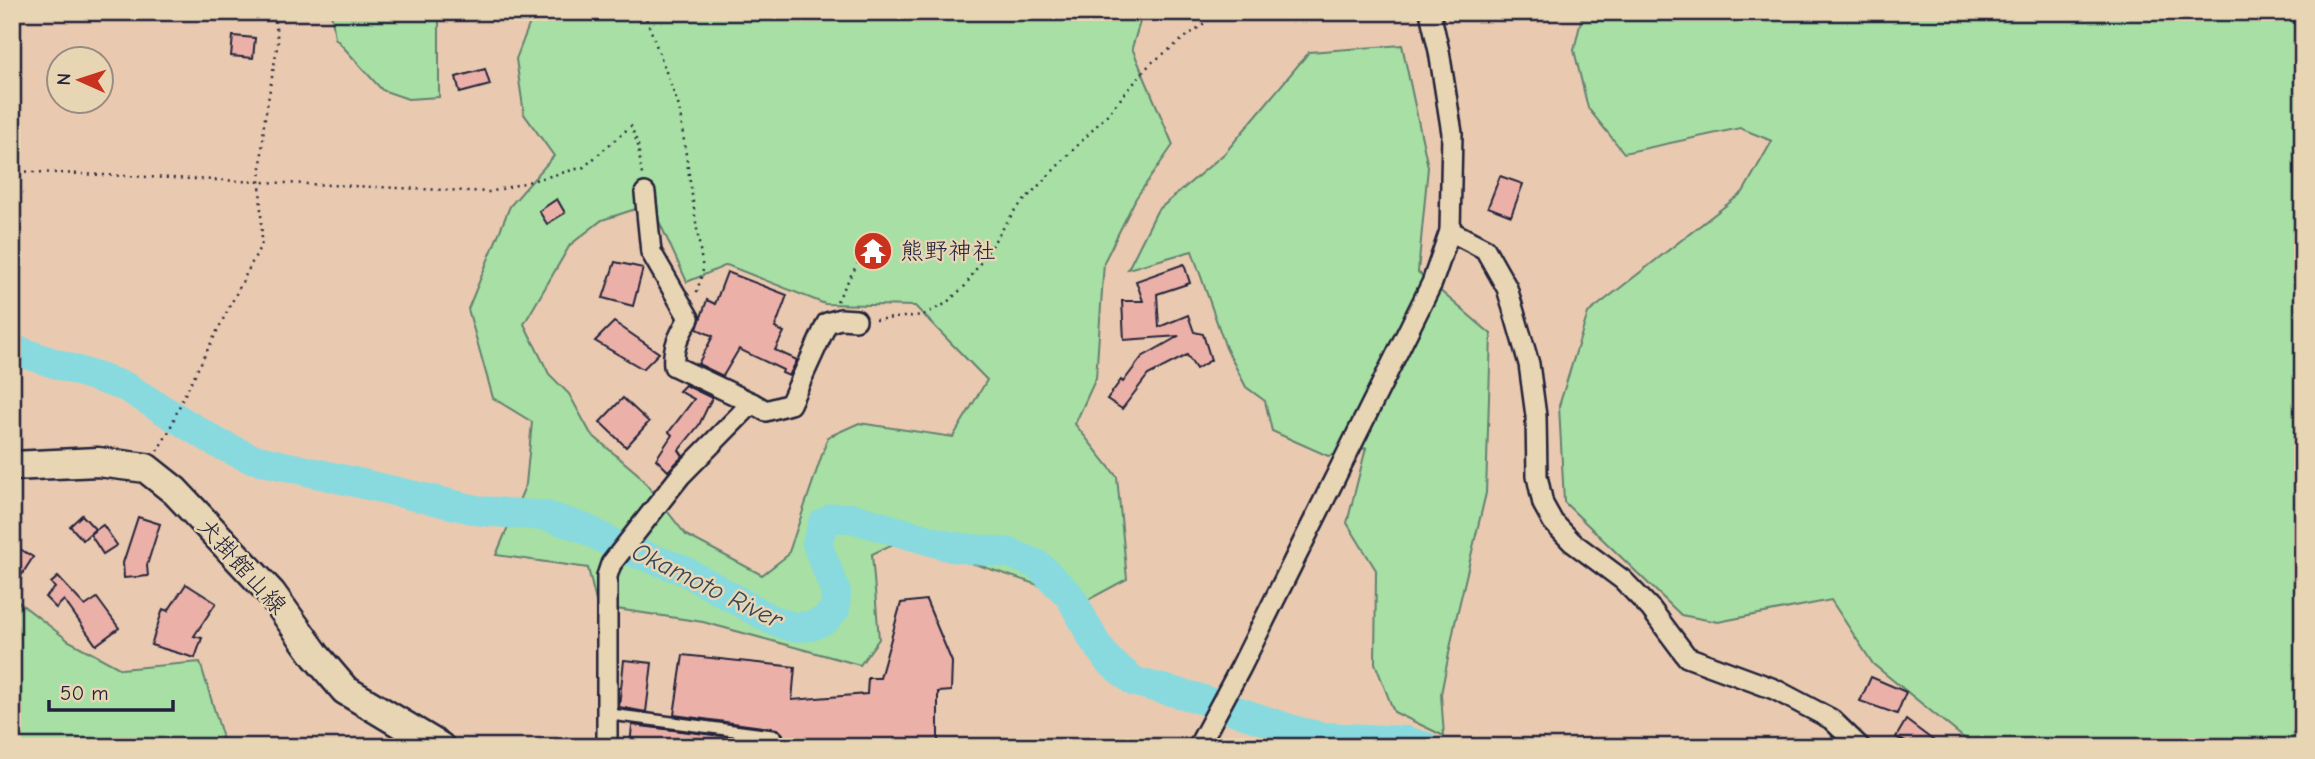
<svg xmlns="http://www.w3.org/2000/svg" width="2315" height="759" viewBox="0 0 2315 759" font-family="'Comic Neue','Klee One',sans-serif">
<rect width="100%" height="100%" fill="#e9cab0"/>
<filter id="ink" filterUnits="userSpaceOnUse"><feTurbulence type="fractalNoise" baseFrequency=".0143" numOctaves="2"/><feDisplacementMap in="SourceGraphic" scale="14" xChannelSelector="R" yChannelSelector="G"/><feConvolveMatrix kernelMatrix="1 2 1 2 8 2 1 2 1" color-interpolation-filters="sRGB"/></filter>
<g filter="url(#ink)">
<g fill="#a7dfa4" stroke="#648070" stroke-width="2" fill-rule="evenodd">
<polygon points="331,12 439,12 439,97 408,99 382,90 335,38"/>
<path d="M534,12H1143L1132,48L1173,145L1136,198L1104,262L1096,378L1075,424L1117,477L1127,579L1086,601L978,565L893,544L872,554L879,639L860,665L703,622L597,606L588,568L496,555L526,484L532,422L493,398L468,309L510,206L554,156L524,114L516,59ZM651,204L687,282L727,265L825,304L915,306L987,380L953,437L859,423L828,437L788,555L762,575L686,535L638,474L591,434L569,394L549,374L524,324L570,245L602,220Z"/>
<polygon points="1583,12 2303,12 2303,747 1975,747 1873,664 1831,600 1718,622 1681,615 1564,502 1559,406 1588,313 1743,192 1772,141 1740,128 1624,153 1588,108 1574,50"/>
<polygon points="1402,45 1428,167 1418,272 1491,334 1486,493 1455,623 1441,694 1444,736 1394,712 1375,663 1376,570 1347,523 1366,448 1328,456 1272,431 1265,401 1246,387 1226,348 1192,251 1128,269 1157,211 1225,153 1309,52"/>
<polygon points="12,597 69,641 121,669 200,662 222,735 220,747 12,747"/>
</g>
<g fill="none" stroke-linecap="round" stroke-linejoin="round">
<polyline stroke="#88dadf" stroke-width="30" points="12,349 126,387 219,444 250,458 481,511 546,516 584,528 617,546 683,570 772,620 793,627 811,626 825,620 835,609 836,592 817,544 823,524 833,518 852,518 952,547 1010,553 1038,565 1070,596 1095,642 1108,660 1135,682 1194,697 1299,732 1324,737 1406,741 1426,747"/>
</g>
<g fill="#ebb1a8" stroke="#22223b" stroke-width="2">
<polygon points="233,36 255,38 253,58 231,56"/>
<polygon points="485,69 490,85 460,93 456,77"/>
<polygon points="1500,176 1523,184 1511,216 1488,207"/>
<polygon points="557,199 565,213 547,224 539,211"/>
<polygon points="615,262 643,268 633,306 603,298"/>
<polygon points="1184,264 1190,283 1157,294 1159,327 1188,315 1194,332 1203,334 1211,360 1196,369 1187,355 1148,375 1122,409 1107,399 1121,380 1123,382 1142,357 1179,336 1124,340 1122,301 1143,301 1136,281"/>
<polygon points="727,272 787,295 775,328 784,332 775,350 797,360 789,376 782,373 783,370 739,349 723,376 698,364 713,336 697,329 707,300 715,304"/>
<polygon points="614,322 659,353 643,369 595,341"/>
<polygon points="685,385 712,398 699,425 679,450 683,456 668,471 656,459 672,435 669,432 694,399 679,391"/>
<polygon points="623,398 649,422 626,447 600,422"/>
<polygon points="82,515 95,529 83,540 70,526"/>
<polygon points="138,517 160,524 147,565 148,576 124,578 123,563"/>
<polygon points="103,525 117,545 103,554 90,534"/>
<polygon points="12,544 33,557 12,590"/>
<polygon points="58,577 85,606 97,598 119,628 96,645 64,600 56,608 45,597 55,588 51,583"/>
<polygon points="186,584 216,603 194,636 202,638 195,658 151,645 163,609 168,611"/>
<polygon points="926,600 952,662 951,691 938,692 938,747 630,747 632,725 779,743 783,734 777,729 674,715 683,655 795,667 792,700 867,694 868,678 880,678 901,603"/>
<polygon points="624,660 652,663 646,712 619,707"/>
<polygon points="1871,677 1906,692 1897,714 1860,701"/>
<polygon points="1906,720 1942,747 1915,747 1896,737"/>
</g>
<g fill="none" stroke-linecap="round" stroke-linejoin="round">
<g stroke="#22223b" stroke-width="15">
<polyline id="lane" points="607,714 776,736"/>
</g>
<g stroke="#22223b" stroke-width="24">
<g id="street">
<path d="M645,193L651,252L689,318C680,334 672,347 674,366L752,403"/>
<polyline points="1450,231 1485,249 1507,288 1529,364 1536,416 1537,476 1543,504 1553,522 1572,542 1623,580 1651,609 1687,657 1774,689 1831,719 1860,747"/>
<polyline points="607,747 607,576 611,564 681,475 752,403 766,411 790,404 827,323 840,319 856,320"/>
<polyline points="1198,747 1241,667 1432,283 1450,231 1452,133 1439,51 1430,12"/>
</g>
</g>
<g stroke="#22223b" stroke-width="33">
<polyline id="secondary" points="12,466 98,462 146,468 175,491 271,593 316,656 345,690 440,747"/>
</g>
<g stroke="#22223b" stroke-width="2.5" stroke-dasharray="2 5" stroke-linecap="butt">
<polyline points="644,12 679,107 703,270 696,295"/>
<polyline points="12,171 490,192 584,167 631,126 638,145 642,175"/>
<polyline points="837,301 860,259"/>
<polyline points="875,320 923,315 945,304 965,286 1015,210 1106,116 1150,64 1219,12"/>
<polyline points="157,451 168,433 183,398 262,243 260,181 264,124 278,42 274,12"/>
</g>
<use href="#lane" stroke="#e8d5b3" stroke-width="10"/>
<use href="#street" stroke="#e8d5b3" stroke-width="19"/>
<use href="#secondary" stroke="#e8d5b3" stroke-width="28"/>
</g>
</g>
<defs>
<g id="temple-disc" transform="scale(2.0125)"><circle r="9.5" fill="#c8321e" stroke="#e8d5b3"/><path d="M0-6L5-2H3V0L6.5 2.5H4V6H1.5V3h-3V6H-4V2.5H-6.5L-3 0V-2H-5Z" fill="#fff"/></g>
</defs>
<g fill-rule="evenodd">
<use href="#temple-disc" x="873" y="251"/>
</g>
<g text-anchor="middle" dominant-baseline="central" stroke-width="5" stroke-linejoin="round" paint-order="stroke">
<g font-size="24" fill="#22223b" stroke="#e8d5b3" text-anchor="start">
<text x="900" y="251">熊野神社</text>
</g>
<g font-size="24" fill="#22223b" stroke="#e8d5b3">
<text transform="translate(242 566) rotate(48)">犬掛館山線</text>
</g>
<g font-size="26" font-style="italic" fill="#36475c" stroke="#e8d5b3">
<text transform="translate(707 586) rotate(26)">Okamoto River</text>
</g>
</g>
<rect width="2315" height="759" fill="none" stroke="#e8d5b3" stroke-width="42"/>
<rect x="21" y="21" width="2273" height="717" fill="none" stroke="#22223b" stroke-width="2.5" filter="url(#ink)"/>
<g transform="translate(80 80) rotate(273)"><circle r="33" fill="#e8d5b3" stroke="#998d83" stroke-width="2"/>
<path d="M0-5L12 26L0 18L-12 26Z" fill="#c8321e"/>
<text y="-10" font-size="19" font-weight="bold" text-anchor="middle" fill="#22223b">N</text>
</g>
<path d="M49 700v10h124v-10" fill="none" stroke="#22223b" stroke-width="3.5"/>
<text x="60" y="700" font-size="21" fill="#22223b" stroke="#e8d5b3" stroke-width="5" paint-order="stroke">50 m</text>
</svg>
